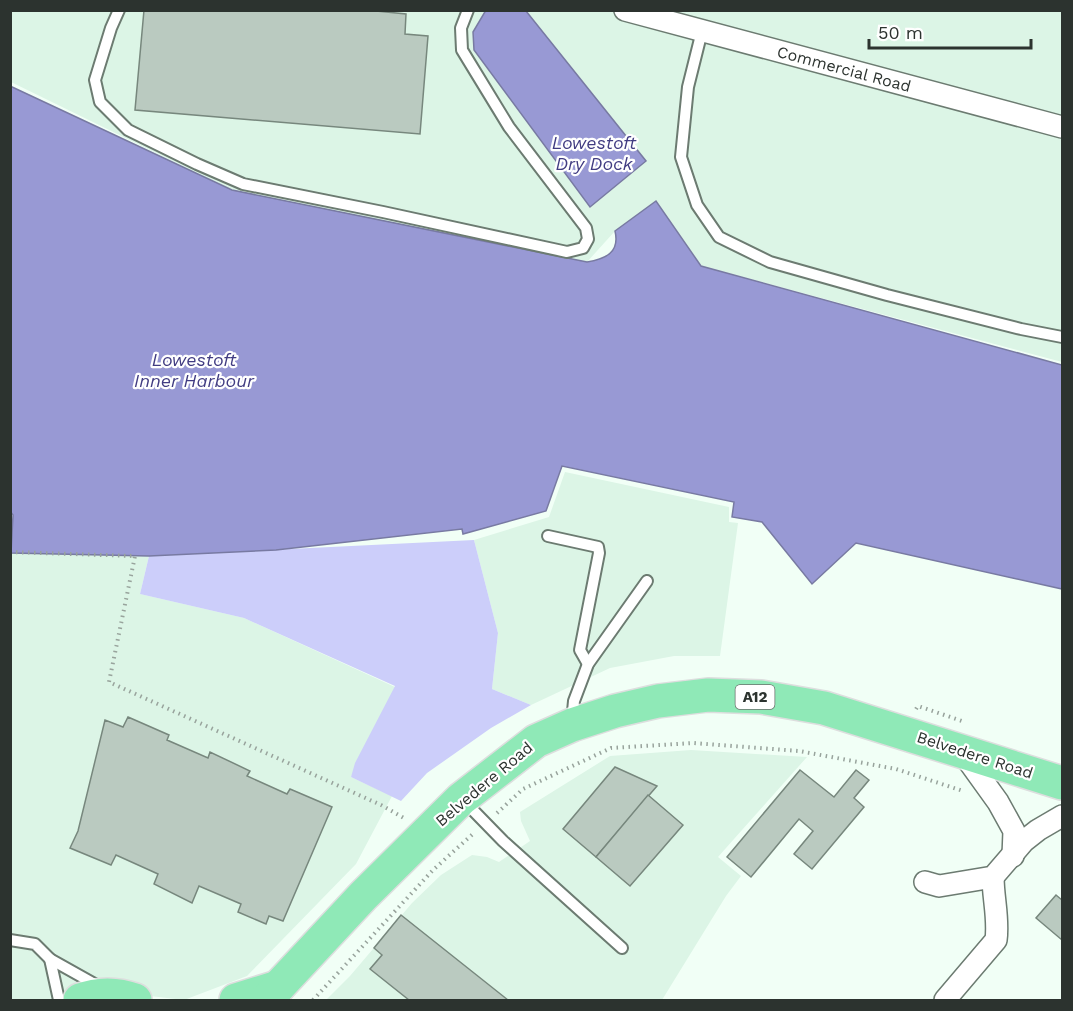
<svg xmlns="http://www.w3.org/2000/svg" width="1073" height="1011" viewBox="0 0 1073 1011" font-family="'Work Sans',sans-serif">
<rect width="100%" height="100%" fill="#f1fff6"/>
<g fill="#dcf5e6">
<polygon points="10,11 1062,11 1062,362 701,266 656,201 615,231 587,262 232,190 11,82"/>
<polygon points="565,472 729,507 729,522 738,523 720,656 674,656 610,668 531,705 492,689 498,633 474,540 549,517"/>
<polygon points="11,553 149,556 140,594 244,618 395,687 351,777 392,796 356,864 247,976 184,1000 133,994 84,981 60,1000 11,1000"/>
<polygon points="691,750 807,757 718,857 741,876 726,896 662,1000 326,1000 350,976 412,903 441,875 472,855 487,857 499,862 530,841 521,821 520,812 610,756"/>
</g>
<polygon fill="#cccefa" points="474,540 498,633 492,689 531,705 491,728 427,773 401,801 351,777 355,763 395,686 244,618 140,594 149,556"/>
<g fill="#9899d4" stroke="#787aa2" stroke-width="1.5">
<polygon points="486,10 526,11 646,161 590,207 474,50 473,32"/>
<path d="M10,86L232,190L587,262C606,259 620,252 615,231L656,201L701,266L1062,365V589L856,543L812,584L762,522L732,517L734,502L562,466L546,511L463,534L462,529L276,550L149,556L11,553L13,515L10,511Z"/>
</g>
<g fill="#bacac0" stroke="#77877d" stroke-width="1.5">
<polygon points="144,10 366,10 406,14 405,34 428,36 420,134 135,110"/>
<polygon points="128,717 169,735 167,740 208,758 210,752 250,771 247,776 287,794 290,789 332,807 283,921 269,916 266,924 238,912 241,904 199,886 192,903 154,884 158,874 116,855 111,865 70,848 78,831 105,720 123,727"/>
<polygon points="615,767 657,786 596,857 563,829"/>
<polygon points="800,770 834,797 856,770 869,780 854,798 864,807 812,869 794,854 813,831 799,819 751,877 727,857"/>
<polygon points="648,795 683,825 630,886 596,857"/>
<polygon points="1056,895 1062,900 1062,940 1036,918"/>
<polygon points="401,915 508,1000 409,1000 370,969 382,955 374,948"/>
</g>
<g fill="none" stroke-linecap="round" stroke-linejoin="round">
<g stroke="#6c7b71" stroke-width="14">
<g id="lane">
<polyline points="119,10 111,28 95,80 100,102 128,130 197,164 243,184 383,212 567,252 583,248 588,239 586,228 509,127 462,50 461,28 468,10"/>
<polyline points="702,31 688,87 681,157 697,205 719,237 770,262 887,295 1021,329 1062,337"/>
<polyline points="548,536 598,547 599,553 580,650 588,664"/>
<polyline points="572,722 574,701 588,664 647,581"/>
<polyline points="464,801 503,841 622,948"/>
<polyline points="10,940 35,944 50,959 100,987"/>
<polyline points="50,959 59,1000"/>
</g>
</g>
<g stroke="#6c7b71" stroke-width="24">
<g id="street">
<polyline points="625,10 1062,127"/>
<polyline points="962,752 998,802 1014,831 1013,856"/>
<polyline points="925,882 939,886 993,877 1024,841 1038,830 1062,816"/>
<path d="M945,1000L996,940C999,919 993,898 993,877"/>
</g>
</g>
<g stroke="#dddede" stroke-width="36">
<g id="highway">
<path d="M80,1000C99,993 116,993 135,1000"/>
<polyline points="236,1000 278,987"/>
<polyline points="266,1000 363,896 461,799 536,741 572,725 615,711 658,701 708,695 761,697 824,708 1062,783"/>
</g>
</g>
<g stroke="#98a39c" stroke-width="4" stroke-dasharray="1.5 4.5" stroke-linecap="butt">
<polyline points="10,552 135,556 109,682 381,805 404,818"/>
<polyline points="916,709 918,706 962,721"/>
<polyline points="497,813 523,789 611,748 693,743 799,751 896,769 963,791"/>
<polyline points="313,1000 433,870 475,832"/>
</g>
<use href="#lane" stroke="#fff" stroke-width="10"/>
<use href="#street" stroke="#fff" stroke-width="21"/>
<use href="#highway" stroke="#8fe9b7" stroke-width="33"/>
</g>
<g text-anchor="middle" dominant-baseline="central" stroke-width="4.5" stroke-linejoin="round" paint-order="stroke">
<rect fill="#fff" stroke="#6b706d" stroke-width="1.5" x="735.5" y="685" width="39" height="24" rx="4.5"/>
<g font-size="15" font-weight="bold" fill="#2c332f">
<text x="755" y="697">A12</text>
</g>
<g font-size="16" fill="#2c332f" stroke="#fff">
<text transform="translate(844 69) rotate(15)">Commercial Road</text>
<text transform="translate(975 755) rotate(18)">Belvedere Road</text>
<text transform="translate(484 784) rotate(-40)">Belvedere Road</text>
</g>
<g font-size="18" font-style="italic" fill="#413c82" stroke="#fff">
<text x="594" y="142">Lowestoft<tspan x="594" dy="21">Dry Dock</tspan></text>
<text x="194" y="359">Lowestoft<tspan x="194" dy="21">Inner Harbour</tspan></text>
</g>
</g>
<rect width="1073" height="1011" fill="none" stroke="#2c332f" stroke-width="24"/>
<path d="M869 39v9h162v-9" fill="none" stroke="#2c332f" stroke-width="3"/>
<text x="878" y="39" font-size="18" fill="#2c332f" stroke="#ffffff" stroke-width="4.5" paint-order="stroke">50 m</text>
</svg>
